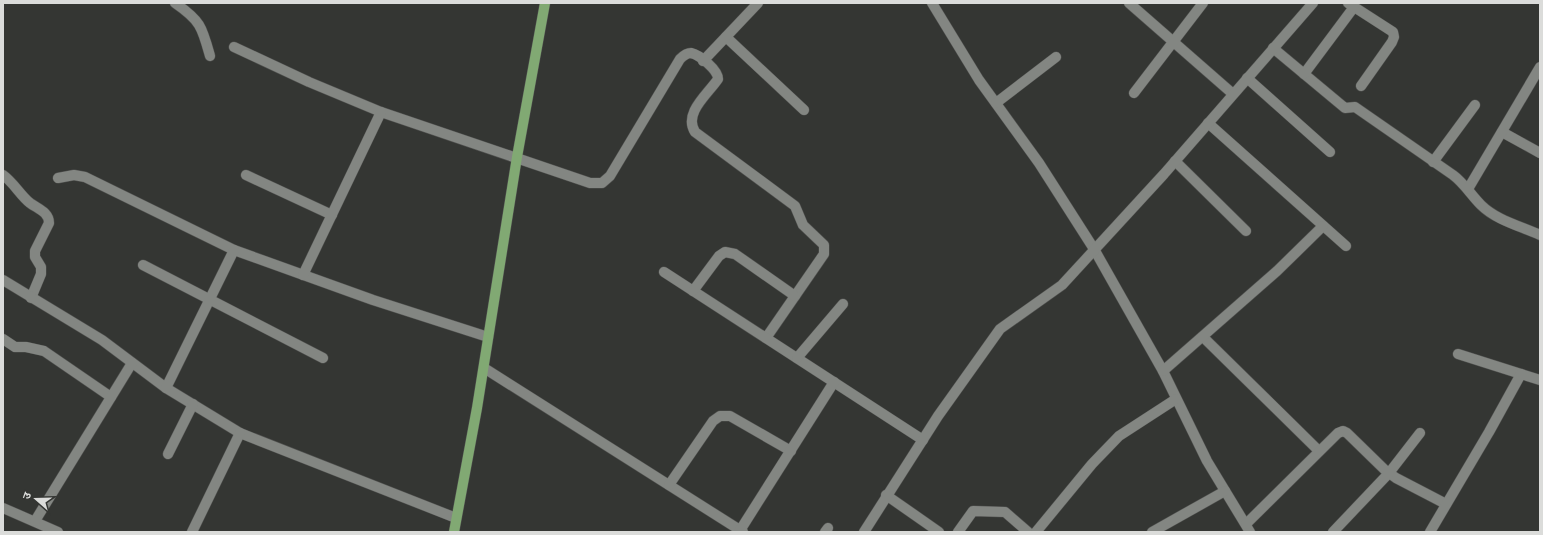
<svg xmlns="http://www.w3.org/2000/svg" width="1543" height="535" viewBox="0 0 1543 535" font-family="Montserrat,'Noto Sans Devanagari',sans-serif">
<rect width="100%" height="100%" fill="#343633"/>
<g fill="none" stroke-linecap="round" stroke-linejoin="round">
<g stroke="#515250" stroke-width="11">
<g id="minor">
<path d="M175,3C201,21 202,27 210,56"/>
<polyline points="932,3 979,80 1039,163 1094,249 1163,371 1207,461 1250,532"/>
<polyline points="1129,3 1233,94"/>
<polyline points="1348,3 1393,32 1394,37 1392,42 1361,86"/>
<polyline points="726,37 804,110"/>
<path d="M234,47L309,82L381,112L590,183H602L610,176L680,59C683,56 686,53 691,53C700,55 718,70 718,79C708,94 683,113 695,132L795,206L803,225L824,245V254L766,338"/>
<path d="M1273,48L1345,108L1355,107L1453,175C1464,183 1471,195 1481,205C1496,220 1520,226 1540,235"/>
<polyline points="703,61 758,3"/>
<polyline points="1304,74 1354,7"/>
<polyline points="1247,78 1330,152"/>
<polyline points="1134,93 1203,3"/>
<polyline points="996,103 1056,57"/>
<polyline points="1208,123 1346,246"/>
<polyline points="1502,132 1540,153"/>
<polyline points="1175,161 1246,231"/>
<polyline points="1433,162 1475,105"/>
<path d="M3,175C14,183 20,195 30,203C38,209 49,212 49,223L35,251V257L41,267V274L31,298"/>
<polyline points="246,175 332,215"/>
<polyline points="58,178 74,175 85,177 234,250 373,300 488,337"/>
<polyline points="1468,189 1540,67"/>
<polyline points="143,265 323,358"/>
<polyline points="664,272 923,440"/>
<polyline points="303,275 381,112"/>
<polyline points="3,280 102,340 166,388 240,433 456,518"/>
<polyline points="693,291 719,256 725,252 735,254 795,296"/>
<polyline points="1203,337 1319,451"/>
<polyline points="3,339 15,347 26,347 44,351 111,397"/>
<polyline points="1458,354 1521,374"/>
<polyline points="797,358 843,304"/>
<polyline points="484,368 743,532"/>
<polyline points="1163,371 1277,271 1323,226"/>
<polyline points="166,388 234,250"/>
<polyline points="168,454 193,404"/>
<polyline points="669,485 713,421 720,416 730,416 791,451"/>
<polyline points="886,495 939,532"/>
<polyline points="3,508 58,532"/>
<polyline points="35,521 132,363"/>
<polyline points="1246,524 1338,433 1343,431 1347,433 1385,470 1396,478 1446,504"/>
<polyline points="192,532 240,433"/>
<polyline points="739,532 834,382"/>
<polyline points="825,532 828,528"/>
<polyline points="864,532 938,416 1000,329 1062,285 1164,174 1313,3"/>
<polyline points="958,532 973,511 1005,512 1028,532"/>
<polyline points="1036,532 1092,464 1119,436 1176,399"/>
<polyline points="1152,532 1225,491"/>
<polyline points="1333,532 1389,473 1420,433"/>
<polyline points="1430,532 1489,432 1521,374 1540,380"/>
</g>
</g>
<g stroke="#515250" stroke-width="11">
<polyline id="major" points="454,532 477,408 517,157 545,3"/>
</g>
<use href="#minor" stroke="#838682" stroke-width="10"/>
<use href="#major" stroke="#81a973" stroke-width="10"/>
</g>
<rect width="1543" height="535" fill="none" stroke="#dbdcda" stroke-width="8"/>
<g transform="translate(36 499) rotate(290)" stroke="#343633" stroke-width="3" paint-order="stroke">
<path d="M0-3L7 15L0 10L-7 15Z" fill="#dbdcda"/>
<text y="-6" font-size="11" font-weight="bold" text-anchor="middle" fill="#dbdcda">उ</text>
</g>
</svg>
